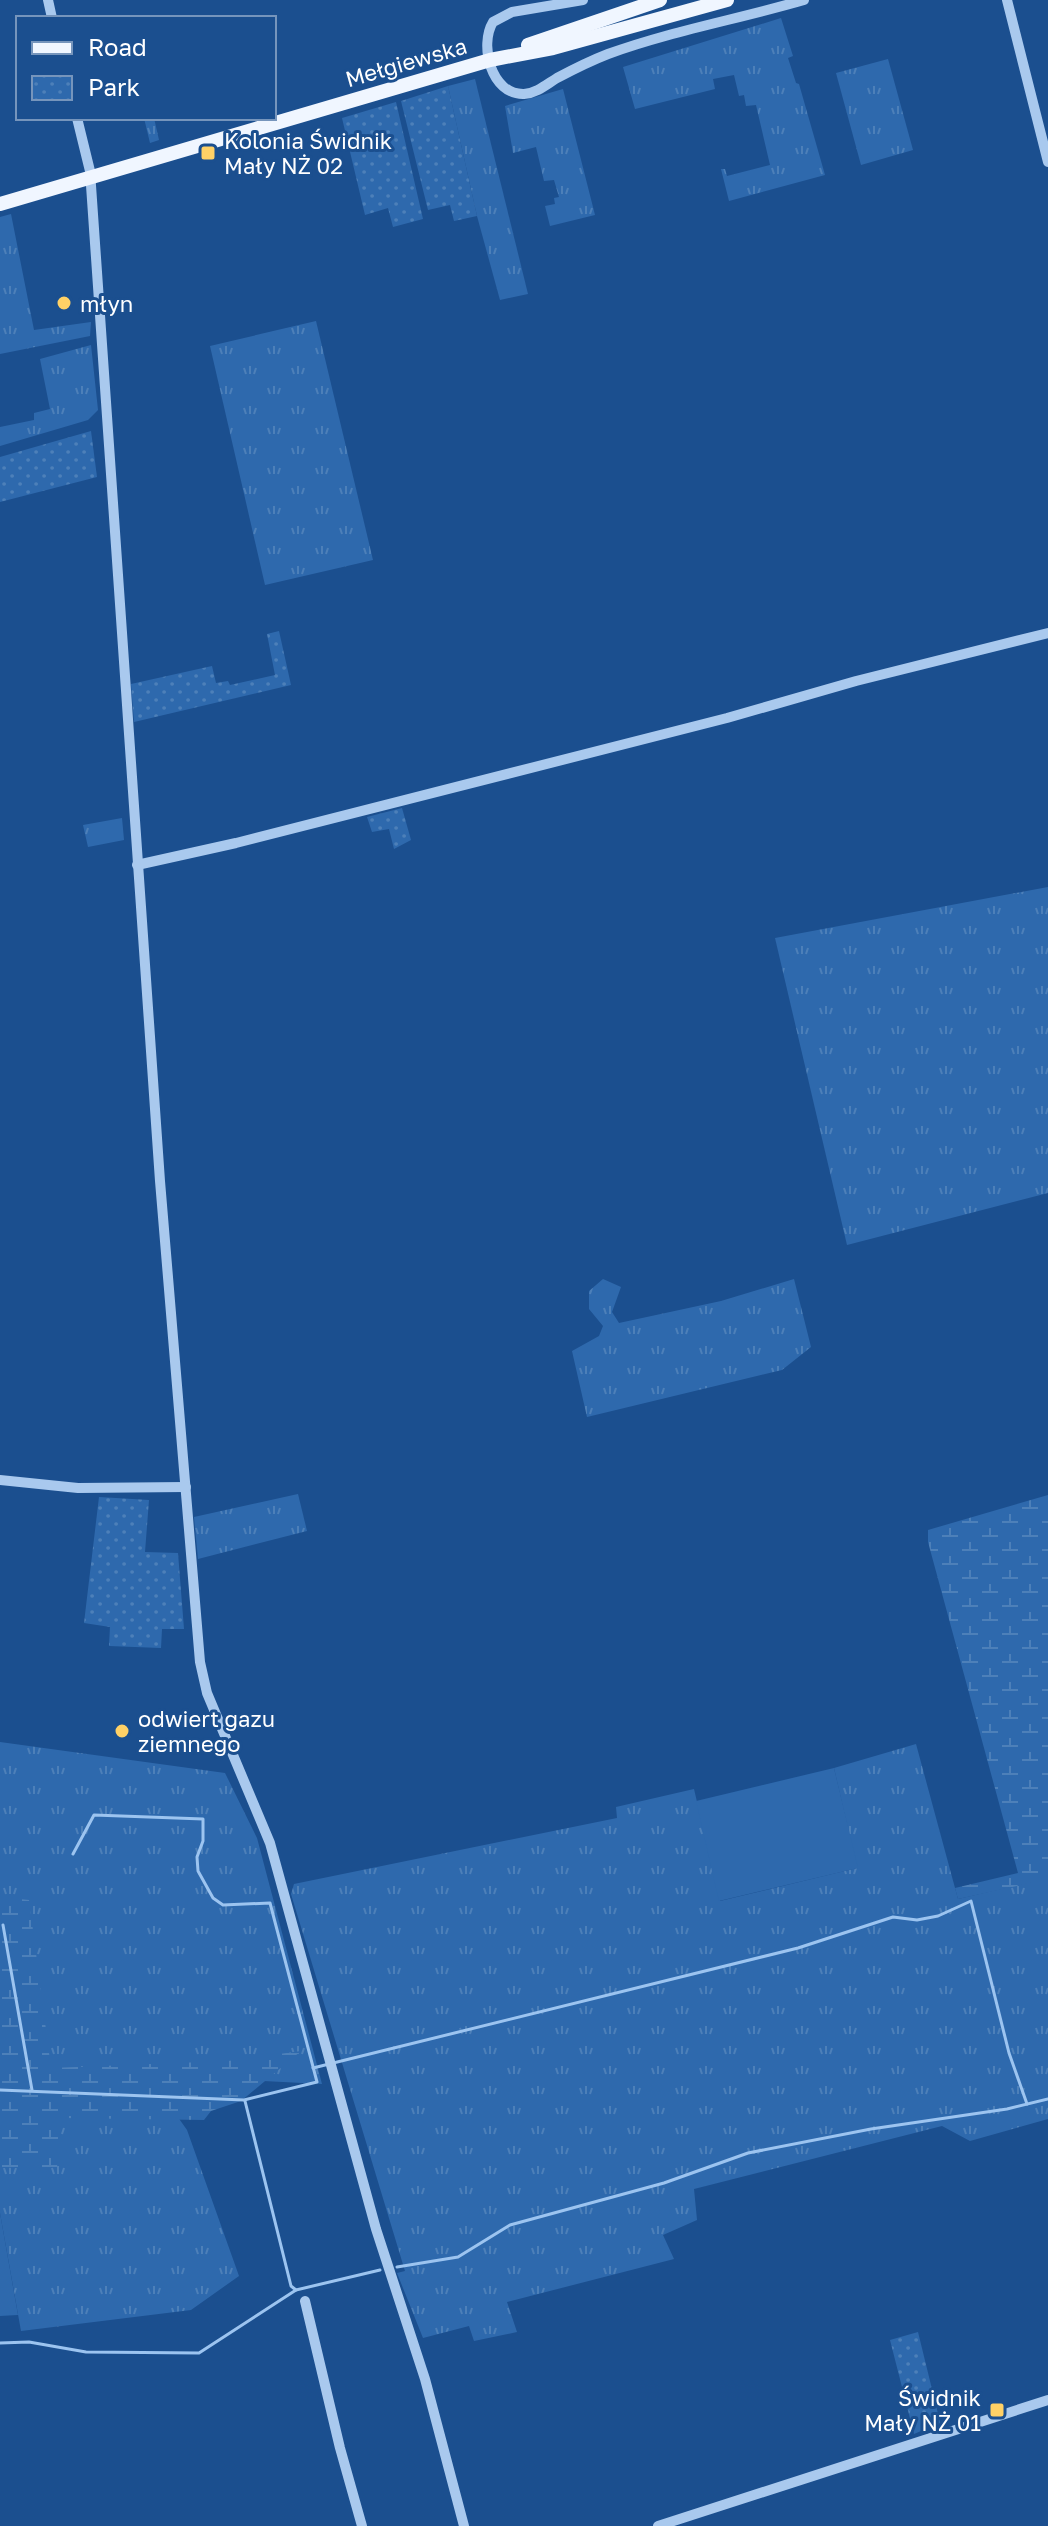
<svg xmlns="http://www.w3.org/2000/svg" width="1048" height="2526" viewBox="0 0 1048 2526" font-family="'Golos Text',sans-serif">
<defs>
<pattern id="grass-tufts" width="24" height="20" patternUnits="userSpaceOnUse" patternTransform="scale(2)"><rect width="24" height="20" fill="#2e69ad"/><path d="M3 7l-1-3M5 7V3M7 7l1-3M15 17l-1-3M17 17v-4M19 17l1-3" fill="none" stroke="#4d80b9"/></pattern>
<pattern id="wetland-marsh" width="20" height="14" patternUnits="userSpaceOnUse" patternTransform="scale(2)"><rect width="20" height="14" fill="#2e69ad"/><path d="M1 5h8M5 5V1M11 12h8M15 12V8" fill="none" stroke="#4d80b9"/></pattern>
<pattern id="park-dots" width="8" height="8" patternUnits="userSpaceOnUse" patternTransform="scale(2)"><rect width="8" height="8" fill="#2e69ad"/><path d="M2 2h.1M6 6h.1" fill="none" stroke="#4d80b9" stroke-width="1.8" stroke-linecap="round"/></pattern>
</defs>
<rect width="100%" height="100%" fill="#1b4f8f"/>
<g fill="url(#grass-tufts)">
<polygon points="781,18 793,56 788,58 796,83 799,84 825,175 729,201 721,169 725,169 727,176 770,165 756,105 746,106 744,95 739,96 734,75 713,79 715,89 635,109 623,67"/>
<polygon points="888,59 913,150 861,165 836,73"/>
<polygon points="475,79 528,294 500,300 477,216 448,86"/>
<polygon points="563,89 595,215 550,226 545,206 555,204 554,198 559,197 554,180 544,181 536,147 513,153 505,106"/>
<polygon points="144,118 154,118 159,140 150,143"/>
<polygon points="11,214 34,330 91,322 90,336 0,354 0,217"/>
<polygon points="316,321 373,560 265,585 210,346"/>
<polygon points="91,345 98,410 88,420 0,446 0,427 34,420 34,413 50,409 40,359"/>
<polygon points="122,818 124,840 88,847 83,825"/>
<polygon points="1048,887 1048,1193 847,1245 775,938"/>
<polygon points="603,1279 621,1287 612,1312 619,1323 721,1301 794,1279 811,1347 782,1370 587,1417 572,1351 599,1336 603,1326 589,1309 589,1291"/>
<polygon points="298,1494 307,1531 198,1559 194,1517"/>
<polygon points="0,1742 225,1773 257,1838 322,2084 148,2075 187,2130 239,2276 191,2310 21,2331 0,2213"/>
<polygon points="916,1744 958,1899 1048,1878 1048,2119 970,2141 942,2126 694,2189 697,2220 663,2235 674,2259 507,2302 517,2332 474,2341 469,2326 423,2338 397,2273 405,2271 291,1894 294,1884 617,1818 616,1807 694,1789 720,1901 857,1868 834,1768"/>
</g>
<g fill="url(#wetland-marsh)">
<polygon points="1048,1495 1048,1879 958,1899 955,1888 1018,1873 928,1542 928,1530"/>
<polygon points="0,1897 29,1900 51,2068 228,2061 301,2051 241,2101 211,2111 204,2120 62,2118 57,2167 0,2168"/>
</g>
<g fill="url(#park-dots)">
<polygon points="448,86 477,216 454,221 450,205 428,210 401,101"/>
<polygon points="396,102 423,219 393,227 388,208 365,215 342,118"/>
<polygon points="91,431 97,477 0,502 0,457"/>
<polygon points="279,631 291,685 134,722 131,684 212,666 216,683 228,681 230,685 275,675 267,634"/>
<polygon points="402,808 411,840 394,849 389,829 372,832 367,817"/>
<polygon points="99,1497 149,1500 145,1552 178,1553 184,1629 162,1629 161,1648 109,1646 110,1627 84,1623"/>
<polygon points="918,2332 941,2426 935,2425 914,2434 890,2340"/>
</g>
<g fill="#2e69ad">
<polygon points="834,1768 858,1868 719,1901 696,1801"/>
<polygon points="0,2213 18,2315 0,2316"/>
</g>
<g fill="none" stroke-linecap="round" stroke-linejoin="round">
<g stroke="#9cc4f0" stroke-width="3">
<polyline points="3,1925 32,2090"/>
<polyline points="313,2068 798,1948 893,1917 917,1920 938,1916 971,1901 1009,2053 1027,2104"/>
<polyline points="0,2090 244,2100 317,2082 270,1903 223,1905 213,1898 198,1871 197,1857 203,1841 203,1819 94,1815 73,1854"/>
<polyline points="397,2267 458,2257 510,2225 664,2183 748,2153 871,2129 1007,2109 1048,2099"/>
<polyline points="296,2290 380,2270"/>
<polyline points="0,2343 29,2342 86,2352 199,2353 296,2290 291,2286 245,2101"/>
</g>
<g stroke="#a9c9ee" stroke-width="10">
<polyline points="48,0 52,18"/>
<path d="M583,0L512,12L493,22C479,45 491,95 524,94C537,93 547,84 557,78C574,69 590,61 608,54C671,31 739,19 804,0"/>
<polyline points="1007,0 1048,162"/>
<polyline points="77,118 90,171 160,1181 200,1662 207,1693 270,1843 376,2229 425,2379 464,2526"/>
<polyline points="137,865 236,843 727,718 856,681 1048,633"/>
<polyline points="0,1480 78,1488 186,1487"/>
<polyline points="305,2301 340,2448 362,2526"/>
<polyline points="658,2526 1048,2400"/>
</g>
<g stroke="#f0f6ff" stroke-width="14">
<polyline points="528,45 660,0"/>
<polyline points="0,204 490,60 553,48 727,0"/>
</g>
</g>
<g fill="#ffd166" stroke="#1b4f8f" stroke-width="3">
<rect x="200" y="145" width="16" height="16" rx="4"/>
<circle cx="64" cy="303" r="8"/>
<circle cx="122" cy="1731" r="8"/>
<rect x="989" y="2402" width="16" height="16" rx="4"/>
</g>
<g text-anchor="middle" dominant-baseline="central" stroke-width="6" stroke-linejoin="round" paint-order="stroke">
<g font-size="22" fill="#fff" stroke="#1b4f8f">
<text transform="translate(406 62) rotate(-16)">Mełgiewska</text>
</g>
<g font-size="22" fill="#fff" stroke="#1b4f8f" text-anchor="start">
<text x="224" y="140">Kolonia Świdnik<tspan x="224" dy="25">Mały NŻ 02</tspan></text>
<text x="80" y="303">młyn</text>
<text x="138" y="1718">odwiert gazu<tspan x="138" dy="25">ziemnego</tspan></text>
<text x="981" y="2397" text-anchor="end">Świdnik<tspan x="981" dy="25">Mały NŻ 01</tspan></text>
</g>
</g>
<rect x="16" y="16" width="260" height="104" fill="#1b4f8f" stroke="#7695bc" stroke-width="2"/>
<rect x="32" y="42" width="40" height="12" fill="#f0f6ff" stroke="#7695bc" stroke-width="2"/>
<text x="88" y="56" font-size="24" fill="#ffffff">Road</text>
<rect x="32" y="76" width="40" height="24" fill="url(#park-dots)" stroke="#7695bc" stroke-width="2"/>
<text x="88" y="96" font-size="24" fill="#ffffff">Park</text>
</svg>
